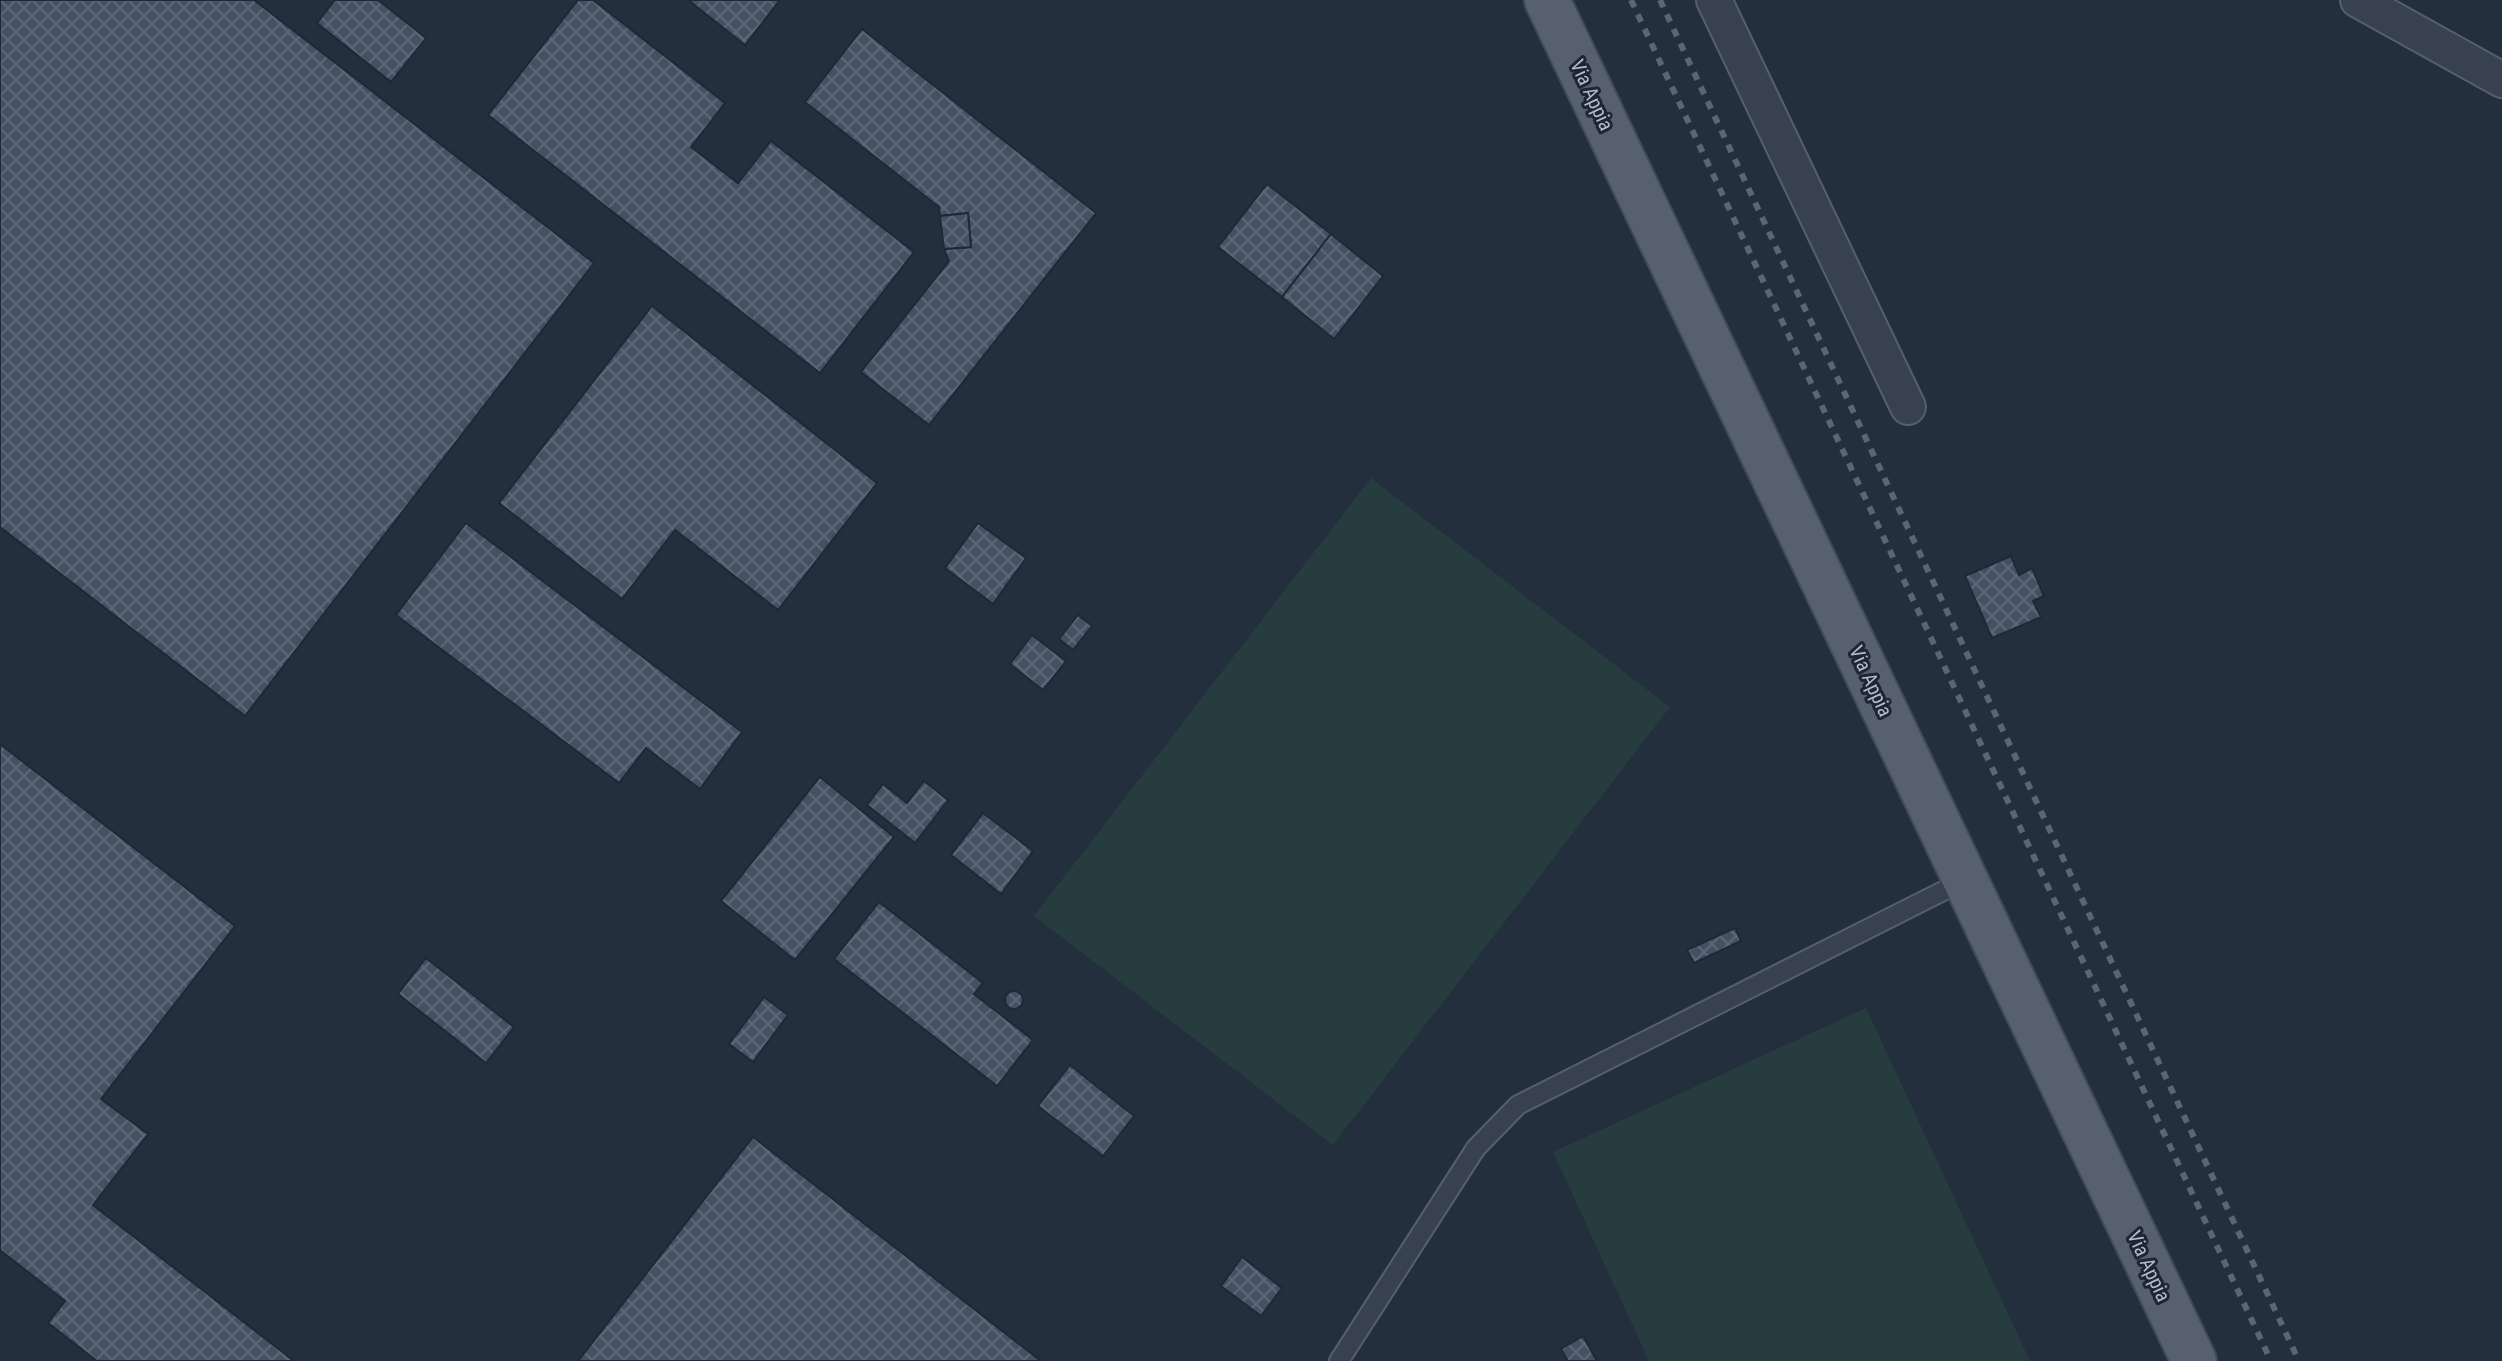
<svg xmlns="http://www.w3.org/2000/svg" width="2502" height="1361" viewBox="0 0 2502 1361" font-family="'Roboto Condensed',sans-serif">
<defs>
<pattern id="building-cross-hatch" width="8" height="8" patternUnits="userSpaceOnUse" patternTransform="scale(2)"><rect width="8" height="8" fill="#455162"/><path d="M0 0l8 8M0 8l8-8" fill="none" stroke="#5d6877"/></pattern>
</defs>
<rect width="100%" height="100%" fill="#242f3e"/>
<g fill="#263c3f">
<polygon points="1371,478 1670,707 1333,1145 1034,916"/>
<polygon points="1866,1008 2030,1361 1649,1361 1553,1152"/>
</g>
<g fill="url(#building-cross-hatch)" stroke="#1f2835" stroke-width="2">
<polygon points="0,0 254,0 594,263 245,716 0,527"/>
<polygon points="335,0 378,0 426,38 391,82 317,23"/>
<polygon points="578,0 593,0 725,103 691,147 738,183 771,141 914,252 820,373 488,115"/>
<polygon points="688,0 780,0 745,45"/>
<polygon points="862,29 1096,213 929,425 861,372 949,261 944,249 971,247 968,213 940,216 939,207 805,102"/>
<polygon points="1267,184 1331,234 1282,297 1218,247"/>
<polygon points="968,213 971,247 944,249 940,216"/>
<polygon points="1331,234 1383,276 1334,339 1282,297"/>
<polygon points="652,306 877,483 778,610 675,530 622,599 499,503"/>
<polygon points="466,523 742,732 700,789 646,748 619,783 396,615"/>
<polygon points="978,523 1026,558 993,604 945,568"/>
<polygon points="2011,556 2019,575 2032,568 2044,596 2033,601 2041,617 1992,638 1965,576"/>
<polygon points="1078,615 1092,626 1073,650 1059,639"/>
<polygon points="1032,635 1066,661 1043,690 1010,664"/>
<polygon points="0,744 235,926 101,1099 148,1134 93,1205 294,1361 97,1361 48,1323 65,1301 0,1250"/>
<polygon points="820,777 894,837 795,960 721,901"/>
<polygon points="924,781 948,800 915,843 867,805 883,784 907,803"/>
<polygon points="983,813 1033,851 1001,894 951,855"/>
<polygon points="879,902 983,983 974,994 1033,1040 997,1086 834,959"/>
<polygon points="1735,928 1741,941 1694,963 1687,950"/>
<polygon points="426,958 514,1027 486,1063 398,994"/>
<circle cx="1014" cy="1000" r="9"/>
<polygon points="764,997 788,1015 753,1062 729,1044"/>
<polygon points="1070,1065 1134,1116 1103,1156 1038,1106"/>
<polygon points="753,1137 1041,1361 578,1361"/>
<polygon points="1242,1257 1282,1288 1261,1316 1221,1286"/>
<polygon points="1583,1336 1597,1361 1568,1361 1561,1349"/>
</g>
<g fill="none" stroke-linecap="round" stroke-linejoin="round">
<g stroke="#565f6c" stroke-width="22">
<polyline id="service" points="1339,1361 1476,1148 1518,1105 1965,880"/>
</g>
<g stroke="#565f6c" stroke-width="38">
<g id="minor">
<polyline points="1714,0 1908,407"/>
<polyline points="2358,0 2502,80"/>
</g>
</g>
<g stroke="#414a57" stroke-width="48">
<polyline id="primary" points="1547,0 2194,1361"/>
</g>
<use href="#service" stroke="#38414e" stroke-width="18"/>
<use href="#minor" stroke="#38414e" stroke-width="34"/>
<use href="#primary" stroke="#56606e" stroke-width="44"/>
<g stroke="#5a6575" stroke-width="6" stroke-dasharray="8 8" stroke-linecap="butt">
<polyline points="1631,0 2271,1361"/>
<polyline points="1660,0 2299,1361"/>
</g>
</g>
<g text-anchor="middle" dominant-baseline="central" stroke-width="6" stroke-linejoin="round" paint-order="stroke">
<g font-size="20" fill="#b4bcc9" stroke="#1d2633">
<text transform="translate(1592 95) rotate(65)">Via Appia</text>
<text transform="translate(1871 681) rotate(65)">Via Appia</text>
<text transform="translate(2149 1266) rotate(65)">Via Appia</text>
</g>
</g>
</svg>
